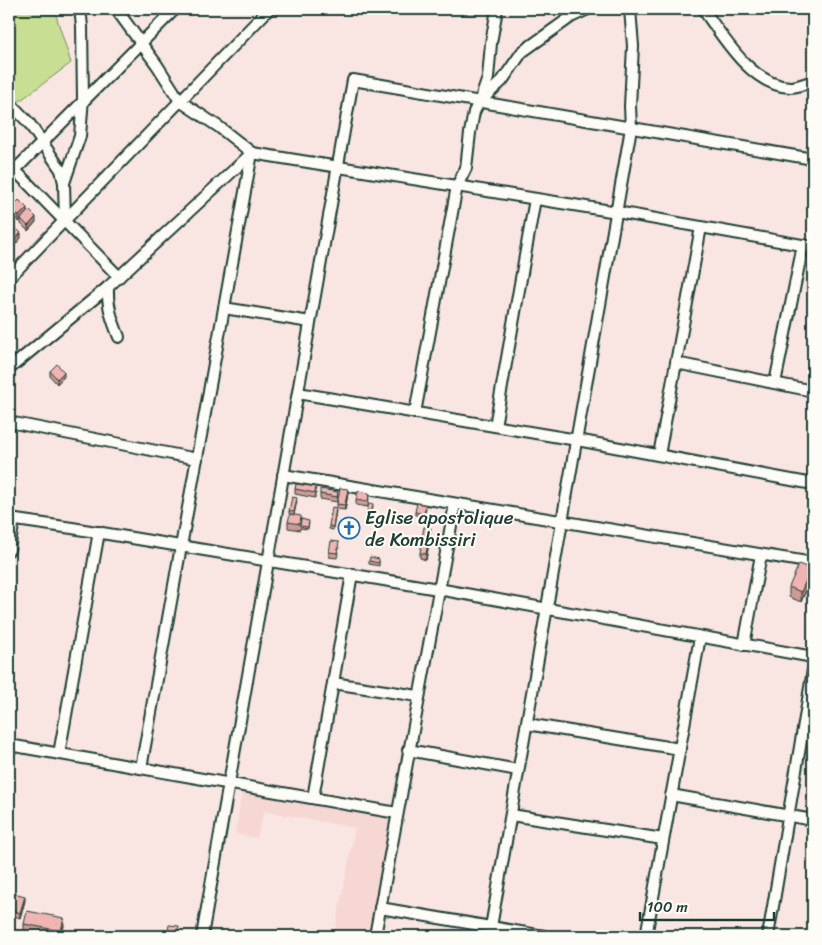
<svg xmlns="http://www.w3.org/2000/svg" width="822" height="945" viewBox="0 0 822 945" font-family="Sriracha,sans-serif">
<rect width="100%" height="100%" fill="#f9e6e2"/>
<filter id="ink" filterUnits="userSpaceOnUse"><feTurbulence type="fractalNoise" baseFrequency=".02" numOctaves="2"/><feDisplacementMap in="SourceGraphic" scale="10" xChannelSelector="R" yChannelSelector="G"/><feConvolveMatrix kernelMatrix="1 2 1 2 8 2 1 2 1" color-interpolation-filters="sRGB"/></filter>
<g filter="url(#ink)">
<g fill="#f6d7d4">
<polygon points="243,786 397,813 375,936 334,936 355,828 264,811 257,838 235,834"/>
<polygon points="204,926 229,931 228,936 202,936"/>
</g>
<polygon fill="#c8de93" stroke="#748e64" points="9,9 54,9 71,63 13,106 9,102"/>
<polygon fill="#93d1f4" stroke="#6596a7" points="445,9 483,9 482,13 470,15"/>
<g fill="none" stroke-linecap="round" stroke-linejoin="round">
<g stroke="#1f3d34" stroke-width="14">
<g id="minor">
<polyline points="116,9 157,65 180,101 219,127 252,153 617,212 813,247"/>
<path d="M703,9C723,37 752,86 790,87C798,87 806,83 813,81"/>
<polyline points="481,98 488,78 491,43 497,9"/>
<polyline points="9,102 29,123 61,170 64,183 65,221"/>
<polyline points="9,164 119,277"/>
<polyline points="15,170 175,9"/>
<polyline points="64,183 80,136 83,98 82,26 80,9"/>
<polyline points="9,278 269,9"/>
<path d="M108,287C107,306 112,320 119,337"/>
<polyline points="224,308 310,322"/>
<polyline points="676,363 813,391"/>
<polyline points="9,369 108,287 252,153"/>
<polyline points="775,383 803,245"/>
<polyline points="298,393 577,440 813,484"/>
<polyline points="415,413 457,186 466,168 470,133 474,112 479,102 502,81 522,52 571,17 588,9"/>
<polyline points="9,422 197,459"/>
<polyline points="495,426 535,199"/>
<polyline points="659,455 701,227"/>
<polyline points="283,475 813,563"/>
<polyline points="9,519 72,528 438,589 813,657"/>
<polyline points="9,550 14,519"/>
<polyline points="744,645 761,555"/>
<polyline points="333,683 418,696"/>
<polyline points="527,724 680,749"/>
<polyline points="9,745 397,813"/>
<polyline points="408,750 518,770"/>
<polyline points="59,754 99,532"/>
<polyline points="141,768 252,153"/>
<polyline points="671,795 813,820"/>
<polyline points="313,798 352,574"/>
<polyline points="511,815 663,839"/>
<polyline points="380,908 544,936"/>
<polyline points="491,927 631,128 630,106 633,46 630,9"/>
<polyline points="202,936 353,80 813,159"/>
<polyline points="375,936 455,504"/>
<polyline points="646,936 700,637"/>
<polyline points="768,936 813,670"/>
</g>
</g>
<use href="#minor" stroke="#fdfcf7" stroke-width="10"/>
</g>
<g fill="#ce9b99" stroke="#1f3d34">
<polygon points="11,209 27,212 36,222 28,231 21,224 21,219 19,222 11,214"/>
<polygon points="9,232 21,238 13,247 9,243"/>
<polygon points="50,371 64,377 57,384 50,376"/>
<polygon points="295,489 316,492 315,498 295,494"/>
<polygon points="320,494 338,497 337,502 320,499"/>
<polygon points="348,494 345,510 337,509 337,504"/>
<polygon points="369,498 368,507 356,505 356,500"/>
<polygon points="297,501 294,515 289,514 289,511"/>
<polygon points="373,506 371,518 366,518 366,515"/>
<polygon points="426,508 424,516 415,515 415,512"/>
<polygon points="336,511 333,530 329,529 329,526"/>
<polygon points="301,519 309,523 308,529 300,528 300,530 288,528 288,522"/>
<polygon points="431,531 426,560 420,558 420,553"/>
<polygon points="339,547 337,558 329,557 329,552"/>
<polygon points="369,561 379,561 379,566 369,564"/>
<polygon points="811,579 801,602 789,597 789,587"/>
<polygon points="25,901 20,918 9,914 9,906"/>
<polygon points="24,924 64,926 62,936 47,936 24,932"/>
</g>
<g fill="#a87e7d" stroke="#1f3d34">
<polygon points="14,195 14,200 9,205 9,200"/>
<polygon points="27,208 27,213 19,222 19,216"/>
<polygon points="36,217 36,222 28,231 28,226"/>
<polygon points="11,224 11,229 9,231 9,226"/>
<polygon points="21,233 21,238 13,247 13,242"/>
<polygon points="64,372 64,377 57,384 57,379"/>
<polygon points="348,489 348,494 345,510 345,505"/>
<polygon points="429,538 429,543 426,560 426,554"/>
<polygon points="811,569 811,579 801,602 801,592"/>
<polygon points="25,896 25,901 20,918 20,913"/>
<polygon points="64,918 64,926 61,936 61,931"/>
</g>
<g fill="#f0b4b2" stroke="#1f3d34">
<polygon points="9,190 14,195 9,200"/>
<polygon points="19,200 27,208 19,216 11,209"/>
<polygon points="29,210 36,217 28,226 21,219"/>
<polygon points="14,226 21,233 13,242 9,238 9,232"/>
<polygon points="57,364 64,372 57,379 50,371"/>
<polygon points="296,484 316,487 315,493 295,489"/>
<polygon points="340,488 348,489 345,505 337,504"/>
<polygon points="320,489 338,492 337,497 320,494"/>
<polygon points="358,491 369,493 368,502 356,500"/>
<polygon points="292,497 297,498 294,512 289,511"/>
<polygon points="369,503 373,504 371,516 366,515"/>
<polygon points="417,503 426,505 424,514 415,512"/>
<polygon points="332,507 336,508 333,527 329,526"/>
<polygon points="290,514 301,516 300,524 288,522"/>
<polygon points="301,519 309,521 308,527 300,526"/>
<polygon points="424,527 431,528 429,539 429,538 423,537 422,538"/>
<polygon points="423,537 429,538 426,554 420,553"/>
<polygon points="331,541 339,542 337,553 329,552"/>
<polygon points="370,557 379,559 379,563 369,561"/>
<polygon points="799,564 811,569 801,592 789,587"/>
<polygon points="13,893 25,896 20,913 9,909 9,906"/>
<polygon points="27,911 64,918 61,931 24,924"/>
<polygon points="169,925 179,926 177,936 167,936"/>
</g>
</g>
<defs>
<g id="church-ring" transform="scale(1.125)"><circle r="9.5" fill="#fdfcf7" stroke="#1f6fb2" stroke-width="1.5"/><path d="M-1.2-6h2.4v3.5h3.3v2.4h-3.3V6h-2.4V-.1h-3.3v-2.4h3.3Z" fill="#1f6fb2"/></g>
</defs>
<g fill-rule="evenodd">
<use href="#church-ring" x="349" y="528"/>
</g>
<g text-anchor="middle" dominant-baseline="central" stroke-width="4" stroke-linejoin="round" paint-order="stroke">
<g font-size="19" fill="#1f3d34" stroke="#fdfcf7" text-anchor="start">
<text x="365" y="517">Eglise apostolique<tspan x="365" dy="22">de Kombissiri</tspan></text>
</g>
</g>
<rect width="822" height="945" fill="none" stroke="#fdfcf7" stroke-width="30"/>
<rect x="15" y="15" width="792" height="915" fill="none" stroke="#1f3d34" stroke-width="2" filter="url(#ink)"/>
<path d="M640 912v8h134v-8" fill="none" stroke="#1f3d34" stroke-width="2.5"/>
<text x="647" y="912" font-size="15" fill="#1f3d34" stroke="#fdfcf7" stroke-width="4" paint-order="stroke">100 m</text>
</svg>
